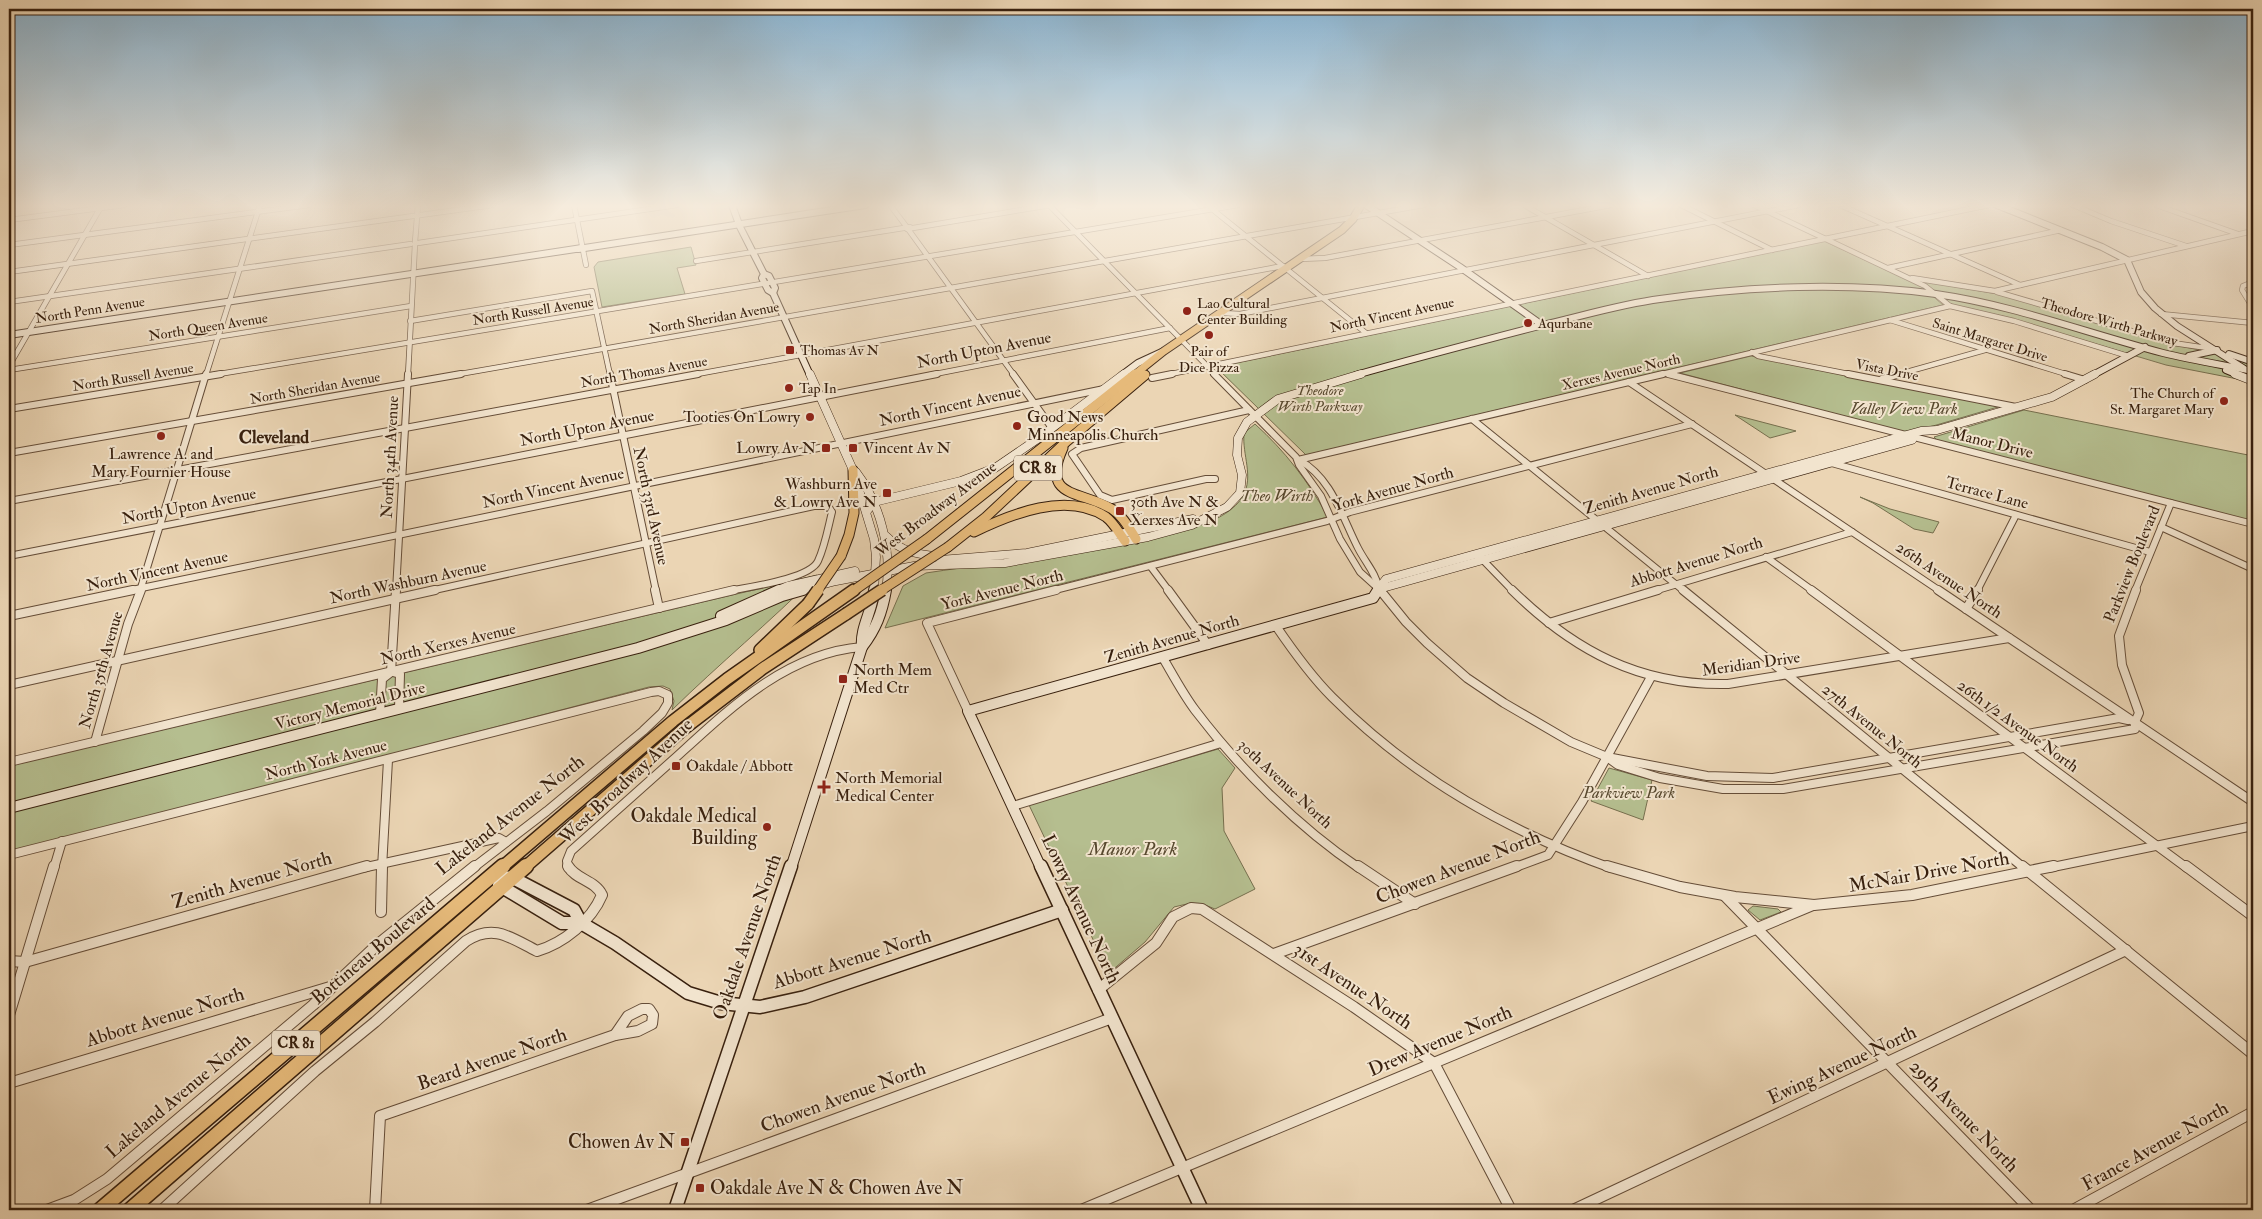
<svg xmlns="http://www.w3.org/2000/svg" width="2262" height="1219" viewBox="0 0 2262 1219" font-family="'IM FELL Double Pica',serif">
<rect width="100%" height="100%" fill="#ebd5b4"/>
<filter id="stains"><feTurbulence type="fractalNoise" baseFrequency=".004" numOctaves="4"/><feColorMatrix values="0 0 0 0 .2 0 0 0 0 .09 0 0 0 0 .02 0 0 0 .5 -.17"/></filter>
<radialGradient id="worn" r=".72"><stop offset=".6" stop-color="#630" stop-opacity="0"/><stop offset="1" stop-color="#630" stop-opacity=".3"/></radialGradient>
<g fill="#b5be8f" stroke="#766f4e">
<polygon points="1824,241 1921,286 1943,305 1306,455 1216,367"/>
<polygon points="691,247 696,265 677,268 685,294 602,307 594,267 598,262"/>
<polygon points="1916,280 1997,294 2175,345 2253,361 2253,382 2166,365 2002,316 1952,305 1932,289"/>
<polygon points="1751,356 1990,403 1998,407 1933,426 1903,432 1680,373"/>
<polygon points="2024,410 2253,456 2253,522 1938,441 1934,437"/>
<polygon points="1735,415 1796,431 1770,438"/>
<path d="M1255,424C1285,451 1308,481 1328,517L885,628L903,586L926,573C1017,559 1116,551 1203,524C1217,520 1236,509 1243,496C1254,476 1242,455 1244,433Z"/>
<polygon points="1860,497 1890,509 1939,522 1933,533 1914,529 1873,503"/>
<path d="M817,575C770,622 719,664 672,710L674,701L670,689L663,686L649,687L9,854V766Z"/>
<polygon points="1218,749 1235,768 1222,788 1224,831 1255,889 1215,909 1205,905 1191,903 1174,907 1145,942 1109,973 1029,805"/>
<polygon points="1609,768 1652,780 1643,820 1591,801"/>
<polygon points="1753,906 1778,909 1781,912 1760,920 1748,910"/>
</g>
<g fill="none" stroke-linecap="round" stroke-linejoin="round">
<g stroke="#654d38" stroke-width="6">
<g id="street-far3">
<polyline points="574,205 586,265"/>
<polyline points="890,205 906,226"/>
<polyline points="1049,205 1216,375"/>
<polyline points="1207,205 1366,333"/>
<polyline points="1524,205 1648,276"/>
<polyline points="1681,205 1772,250"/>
<polyline points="1754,205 1925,286 1950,306 2014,321 2128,356"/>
<polyline points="1840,205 2020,285"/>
<polyline points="2073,205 2111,221 2186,246"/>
<polyline points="2156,205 2238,234"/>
<polyline points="9,220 124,205"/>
<polyline points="907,229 1051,205"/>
<polyline points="908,229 1014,375"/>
<polyline points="415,242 418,205"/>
<polyline points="418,243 677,205"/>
<polyline points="9,245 309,205"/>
<polyline points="1300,259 1325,258 1611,205"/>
<polyline points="696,261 910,227"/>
<polyline points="1888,268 2061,230"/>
<polyline points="9,272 493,205"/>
<polyline points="1912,278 1995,291 2253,231"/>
<polyline points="2253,282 2243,286 2242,290 2253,308"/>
<polyline points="1997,292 2173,343 2214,349"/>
<polyline points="9,302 411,244"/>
<polyline points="1222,313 1240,314 1799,205"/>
<polyline points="2161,314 2253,323"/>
<polyline points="1890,320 2069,375"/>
<polyline points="410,321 592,291 610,375"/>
<polyline points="1752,352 1758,356 1854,375"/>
<polyline points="9,366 102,205"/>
<polyline points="9,370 411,306"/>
<polyline points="1668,374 1672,375"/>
<polyline points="206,375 260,205"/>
<polyline points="213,375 1238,205"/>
<polyline points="408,375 415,244"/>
<polyline points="454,375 1424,205"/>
<polyline points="692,375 1283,266"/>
<polyline points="930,375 1170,328"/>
<polyline points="1166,375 1989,205"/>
<polyline points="1658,375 1950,306"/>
<polyline points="1896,375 1985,350"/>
</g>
</g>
<g stroke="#654d38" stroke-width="8">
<g id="street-far2">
<polyline points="610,374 656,591"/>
<polyline points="1013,374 1052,428"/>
<polyline points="1214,374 1296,457 1299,465 1321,496 1340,539 1360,572 1381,591"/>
<polyline points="1668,374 2253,524"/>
<polyline points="1848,374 2016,407"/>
<polyline points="2065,374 2085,380"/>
<polyline points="1152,378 1172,374"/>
<polyline points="1882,379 1900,374"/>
<polyline points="1629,382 1940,591"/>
<polyline points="9,409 221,374"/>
<polyline points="1472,419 1684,591"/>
<polyline points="9,453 461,374"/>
<polyline points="1298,460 1663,374"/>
<path d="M1299,460C1332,478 1342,517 1358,548C1365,562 1376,573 1379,589"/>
<polyline points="1828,462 2150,552"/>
<polyline points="1215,479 1206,479 1112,500 1100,495 1072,454 1081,448 1249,410"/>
<polyline points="9,501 698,374"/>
<polyline points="2161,527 2253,569"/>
<polyline points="9,556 937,374"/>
<polyline points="1480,557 1513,591"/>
<polyline points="1766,557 1813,591"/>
<polyline points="1151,567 1169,591"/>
<polyline points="127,591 1104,389"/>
<polyline points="140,591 206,374"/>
<polyline points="396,591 408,374"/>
<path d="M430,591L814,506H828L832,512C828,528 825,546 818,561C810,579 748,587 729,591"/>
<polyline points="1051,591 1327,521 1350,512 1692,424"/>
<polyline points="1654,591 1852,532"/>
<polyline points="1977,591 2016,515"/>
<polyline points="2135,591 2171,503"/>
</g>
</g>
<g stroke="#654d38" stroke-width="10">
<g id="street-far1">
<polyline points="655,590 659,608"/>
<polyline points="1168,590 1208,645"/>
<polyline points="1380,590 1406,622 1427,643 1467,678 1504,703 1571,742 1607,757 1618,765 1660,778 1723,789 1783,789 2135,729 2135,722 2139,713 2122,665 2119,636 2136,590"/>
<path d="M1512,590C1574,651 1640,686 1728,684L2009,638"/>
<polyline points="1683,590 2024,868"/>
<polyline points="1811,590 2187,868"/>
<polyline points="1938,590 2253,802"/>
<polyline points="1966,609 1978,590"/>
<polyline points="9,616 133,590"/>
<polyline points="1549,623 1658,590"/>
<path d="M1276,626C1293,651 1311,676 1332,697C1411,776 1506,831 1611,868"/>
<path d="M1163,658C1173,675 1183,694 1195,710C1239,768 1298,827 1359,868"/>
<polyline points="393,672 400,674 399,709"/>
<polyline points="9,685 435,590"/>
<polyline points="968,711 927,623 1056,590"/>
<polyline points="380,714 382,679 391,672 396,590"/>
<polyline points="95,742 128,624 141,590"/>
<polyline points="1607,757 1707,776 1773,778 2119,718 2128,720"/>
<polyline points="9,762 734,590"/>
<polyline points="1013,806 1221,743"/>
<polyline points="9,855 651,692 659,691 668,695 668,703 662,713 643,731 547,811 473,868"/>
<polyline points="54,868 62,841"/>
<polyline points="362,868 499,838 506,842"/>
<polyline points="382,868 388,760"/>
<path d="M568,868L567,861L571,851C605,821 639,790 673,760C727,711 785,653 862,647"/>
<polyline points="1513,868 1548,855 1582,802 1651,677"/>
<polyline points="2048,868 2253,826"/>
</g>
</g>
<g stroke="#654d38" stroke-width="12">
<g id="street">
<polyline points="1358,866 1415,904"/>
<polyline points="1607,866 1680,887 1735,897 1814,905 1912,895 2054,866"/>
<polyline points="2022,866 2253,1054"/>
<polyline points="2186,866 2253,916"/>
<polyline points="1725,896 2031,1210"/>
<polyline points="381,912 382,866"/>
<polyline points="1274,954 1517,866"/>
<polyline points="9,961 25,962 367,866"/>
<polyline points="1098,990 1156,943 1173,917 1191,908 1202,909 1354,1007 1434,1063 1511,1210"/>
<polygon points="642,1009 649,1009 653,1015 652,1024 638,1031 615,1035 628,1016"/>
<polyline points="9,1015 54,866"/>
<polyline points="9,1083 330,987"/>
<polyline points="47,1210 74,1200 107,1179 313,1005 377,945 475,866"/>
<path d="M162,1210L315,1071L375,1022L466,941C494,923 511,938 537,951C564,943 591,921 602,895C595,880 576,880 568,866"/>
<polyline points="375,1210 380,1116 615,1035"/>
<polyline points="587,1210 1112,1018"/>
<polyline points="1081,1210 1813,905"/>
<polyline points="1573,1210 2126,950"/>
<polyline points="2073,1210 2253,1112"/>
</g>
</g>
<g stroke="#38200e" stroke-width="8">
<g id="secondary-far3">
<polyline points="732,205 740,227 764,274 762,278 768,290 773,293 810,375"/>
<polyline points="1366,205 1460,267 1542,325"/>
<polyline points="1997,205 2102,247 2127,260 2141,292 2155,308 2177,326 2243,368"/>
<polyline points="578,249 865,205"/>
<polyline points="764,274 769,276 775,288 773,293"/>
<polyline points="9,335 582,248"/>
<polyline points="2229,354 2253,362"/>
<polyline points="2189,356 2217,350"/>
<polyline points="2226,370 2238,375"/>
<polyline points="1122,375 1138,363 1164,351"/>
<path d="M1356,375C1419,357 1481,341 1543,325C1582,316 1621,304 1660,299C1748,286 1847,282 1936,294C2013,305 2087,333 2163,353C2192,360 2223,365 2253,371"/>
<polyline points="2093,375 2145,347"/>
</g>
</g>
<g stroke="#38200e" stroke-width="9">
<g id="secondary-far2">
<polyline points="810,374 853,470 874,539 876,557 874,591"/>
<polyline points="2235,374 2253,381"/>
<path d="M856,472C881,505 892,550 886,591"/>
<polyline points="867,511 874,502 961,481 995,468 1036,440 1124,374"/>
<path d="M886,536C900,551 918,555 938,556"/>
<polyline points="940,560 1027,553 1193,519"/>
<polyline points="1379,589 1912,440"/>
<polyline points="776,591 788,586 855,571"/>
<polyline points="798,591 836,581 914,566 1005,563 1148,537 1192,525 1227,507 1240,493 1242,475 1237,455 1238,438 1247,422 1278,399 1361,374"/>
<polyline points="1377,591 1386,579 1921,431 1937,430 2052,397 2095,374"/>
</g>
</g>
<g stroke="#38200e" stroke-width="12">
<g id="secondary-far1">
<polyline points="721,616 779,590"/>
<path d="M862,647C876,629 882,613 886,590"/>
<polyline points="9,808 638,648 726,620 782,596 803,590"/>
<path d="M791,868L862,647C860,627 873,610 874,590"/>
<polyline points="1041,868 968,711 1373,598 1378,590"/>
</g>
</g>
<g stroke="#38200e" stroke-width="15">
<g id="secondary">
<polyline points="1041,866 1202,1210"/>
<polyline points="492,876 513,878 574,910 581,923"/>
<polyline points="499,885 562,923 581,923 615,943 688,993 721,1003 760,1007 805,997 1062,910"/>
<polyline points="675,1210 791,866"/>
</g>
</g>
<g stroke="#38200e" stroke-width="9">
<polyline id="primary-far3" points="1134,375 1164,351 1342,230 1353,219 1361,205"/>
</g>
<g stroke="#38200e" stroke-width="11">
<g id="primary-far2">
<path d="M1063,448C1040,499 1080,490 1112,509C1123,516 1129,528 1136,539"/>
<path d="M974,532C1011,514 1067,491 1106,517C1114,523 1119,533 1125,541"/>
<polyline points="927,539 1135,374"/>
<polyline points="948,547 986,517 1067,441 1145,375"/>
<polyline points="841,556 849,535 854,513 853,470"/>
<polyline points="852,591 856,589"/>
</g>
</g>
<g stroke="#38200e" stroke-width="14">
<g id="primary-far1">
<polyline points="760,650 808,604"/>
<polyline points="501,868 673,721 727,679 854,590"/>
<polyline points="524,868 685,728 762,669 846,614"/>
</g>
</g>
<g stroke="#38200e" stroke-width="17">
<g id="primary">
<polyline points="100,1210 503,866"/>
<polyline points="130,1210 526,866"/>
</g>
</g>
<use href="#street-far3" stroke="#f2e4ce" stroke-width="4.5"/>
<use href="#street-far2" stroke="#f2e4ce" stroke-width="6"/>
<use href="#street-far1" stroke="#f2e4ce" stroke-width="8"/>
<use href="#street" stroke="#f2e4ce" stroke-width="10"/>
<use href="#secondary-far3" stroke="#f2e4ce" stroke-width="6"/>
<use href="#secondary-far2" stroke="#f2e4ce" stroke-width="8"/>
<use href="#secondary-far1" stroke="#f2e4ce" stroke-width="10"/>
<use href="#secondary" stroke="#f2e4ce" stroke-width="12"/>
<use href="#primary-far3" stroke="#e6ba7a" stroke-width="7"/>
<use href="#primary-far2" stroke="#e6ba7a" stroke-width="9"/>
<use href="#primary-far1" stroke="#e6ba7a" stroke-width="11"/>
<use href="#primary" stroke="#e6ba7a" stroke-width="14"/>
<g stroke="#38200e" stroke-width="11" stroke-linecap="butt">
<g id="primary-bridge-far1">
<polyline points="856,589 927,539"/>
<polyline points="817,591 841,556"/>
<polyline points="880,591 948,547"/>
</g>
</g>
<g stroke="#38200e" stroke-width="14" stroke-linecap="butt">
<g id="primary-bridge">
<polyline points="808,604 818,590"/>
<polyline points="846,614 882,590"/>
</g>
</g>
<use href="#primary-bridge-far1" stroke="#e6ba7a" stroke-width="9"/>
<use href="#primary-bridge" stroke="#e6ba7a" stroke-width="11"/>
</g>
<linearGradient id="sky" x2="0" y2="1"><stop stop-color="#89b5d4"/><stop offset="0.55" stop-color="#f6ecdd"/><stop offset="1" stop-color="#f6ecdd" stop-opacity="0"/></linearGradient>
<rect width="2262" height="375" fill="url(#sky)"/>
<g fill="#8f2418" stroke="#f2e4ce" stroke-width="2">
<circle cx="1187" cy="311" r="5"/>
<circle cx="1528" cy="323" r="5"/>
<circle cx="1209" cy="335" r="5"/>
<rect x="785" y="345" width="10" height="10" rx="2.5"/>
<circle cx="789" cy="388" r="5"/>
<circle cx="2224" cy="401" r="5"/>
<circle cx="810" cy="417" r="5"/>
<circle cx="1017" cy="426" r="5"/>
<circle cx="161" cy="436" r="5"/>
<rect x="821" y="443" width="10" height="10" rx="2.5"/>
<rect x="848" y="443" width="10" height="10" rx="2.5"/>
<rect x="882" y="488" width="10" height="10" rx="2.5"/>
<rect x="1115" y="506" width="10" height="10" rx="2.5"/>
<rect x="838" y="674" width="10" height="10" rx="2.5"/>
<rect x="671" y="761" width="10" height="10" rx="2.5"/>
<path d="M821.5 779.5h5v5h5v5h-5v5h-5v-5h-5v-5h5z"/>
<circle cx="767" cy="827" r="5"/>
<rect x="680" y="1137" width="10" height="10" rx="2.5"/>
<rect x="695" y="1183" width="10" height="10" rx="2.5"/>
</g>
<g text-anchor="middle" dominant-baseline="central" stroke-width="4" stroke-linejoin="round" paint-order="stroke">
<g font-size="14" fill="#38200e" stroke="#f2e4ce" text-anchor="start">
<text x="1197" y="303">Lao Cultural<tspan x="1197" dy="16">Center Building</tspan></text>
<text x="1538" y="323">Aqurbane</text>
<text x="800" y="350">Thomas Av N</text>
<text x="1209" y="351" text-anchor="middle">Pair of<tspan x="1209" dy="16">Dice Pizza</tspan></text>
<text x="799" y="388">Tap In</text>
<text x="2214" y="393" text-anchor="end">The Church of<tspan x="2214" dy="16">St. Margaret Mary</tspan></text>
</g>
<g font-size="14" fill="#38200e" stroke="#f2e4ce">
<text transform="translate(90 310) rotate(-9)">North Penn Avenue</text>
<text transform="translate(533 311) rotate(-9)">North Russell Avenue</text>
<text transform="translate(1392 315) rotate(-12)">North Vincent Avenue</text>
<text transform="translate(714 318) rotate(-10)">North Sheridan Avenue</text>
<text transform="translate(2109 322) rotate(16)">Theodore Wirth Parkway</text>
<text transform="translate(208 327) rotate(-9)">North Queen Avenue</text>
<text transform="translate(1990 340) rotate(17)">Saint Margaret Drive</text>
<text transform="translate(1887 370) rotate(11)">Vista Drive</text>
<text transform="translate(644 372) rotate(-10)">North Thomas Avenue</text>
<text transform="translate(1621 372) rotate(-13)">Xerxes Avenue North</text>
<text transform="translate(133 377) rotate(-9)">North Russell Avenue</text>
<text transform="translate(315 388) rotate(-10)">North Sheridan Avenue</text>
</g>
<g font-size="14" font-style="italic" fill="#57482e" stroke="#f2e4ce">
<text x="1320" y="390">Theodore<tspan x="1320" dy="16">Wirth Parkway</tspan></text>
</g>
<g fill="#f2e4ce" stroke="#705b48" stroke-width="1">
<rect x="1014" y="455.5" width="48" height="25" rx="4"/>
<rect x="272" y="1030.5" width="48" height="25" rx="4"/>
</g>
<g font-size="15" font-weight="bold" fill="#38200e">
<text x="1038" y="468">CR 81</text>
<text x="296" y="1043">CR 81</text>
</g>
<g font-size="16" fill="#38200e" stroke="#f2e4ce">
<text transform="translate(984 350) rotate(-11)">North Upton Avenue</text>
<text transform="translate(950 406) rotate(-12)">North Vincent Avenue</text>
<text transform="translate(587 428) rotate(-11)">North Upton Avenue</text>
<text transform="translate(1992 443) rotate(14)">Manor Drive</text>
<text transform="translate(390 457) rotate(-87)">North 34th Avenue</text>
<text transform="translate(553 488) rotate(-12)">North Vincent Avenue</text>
<text transform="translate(1393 489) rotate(-16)">York Avenue North</text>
<text transform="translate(1651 490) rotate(-16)">Zenith Avenue North</text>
<text transform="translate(1987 493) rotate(15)">Terrace Lane</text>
<text transform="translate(189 506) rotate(-11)">North Upton Avenue</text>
<text transform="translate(651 506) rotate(78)">North 33rd Avenue</text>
<text transform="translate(936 509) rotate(-37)">West Broadway Avenue</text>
<text transform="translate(1696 562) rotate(-17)">Abbott Avenue North</text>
<text transform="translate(2132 564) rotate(-68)">Parkview Boulevard</text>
<text transform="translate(157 571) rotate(-12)">North Vincent Avenue</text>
<text transform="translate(1949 580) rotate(34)">26th Avenue North</text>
<text transform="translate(408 582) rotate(-12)">North Washburn Avenue</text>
<text transform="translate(1002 590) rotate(-14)">York Avenue North</text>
<text transform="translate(1172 639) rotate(-16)">Zenith Avenue North</text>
<text transform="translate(448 644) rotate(-13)">North Xerxes Avenue</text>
<text transform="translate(1751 664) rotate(-8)">Meridian Drive</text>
<text transform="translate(101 670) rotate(-74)">North 35th Avenue</text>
<text transform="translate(350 706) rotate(-14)">Victory Memorial Drive</text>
<text transform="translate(1872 726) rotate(39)">27th Avenue North</text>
<text transform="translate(2018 726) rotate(36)">26th 1/2 Avenue North</text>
<text transform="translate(326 760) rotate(-14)">North York Avenue</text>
<text transform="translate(1285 784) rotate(43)">30th Avenue North</text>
</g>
<g font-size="16" font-style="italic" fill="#57482e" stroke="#f2e4ce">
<text x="1904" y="409">Valley View Park</text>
<text x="1277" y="496">Theo Wirth</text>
<text x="1629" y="793">Parkview Park</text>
</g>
<g font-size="16" fill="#38200e" stroke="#f2e4ce" text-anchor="start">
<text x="800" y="417" text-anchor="end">Tooties On Lowry</text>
<text x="1027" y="417">Good News<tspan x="1027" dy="18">Minneapolis Church</tspan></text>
<text x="816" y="448" text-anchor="end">Lowry Av N</text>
<text x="863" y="448">Vincent Av N</text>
<text x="161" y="454" text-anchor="middle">Lawrence A. and<tspan x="161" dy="18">Mary Fournier House</tspan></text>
<text x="877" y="484" text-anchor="end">Washburn Ave<tspan x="877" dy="18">&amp; Lowry Ave N</tspan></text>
<text x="1130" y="502">30th Ave N &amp;<tspan x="1130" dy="18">Xerxes Ave N</tspan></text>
<text x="853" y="670">North Mem<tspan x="853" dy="18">Med Ctr</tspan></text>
<text x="686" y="766">Oakdale / Abbott</text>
<text x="835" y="778">North Memorial<tspan x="835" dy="18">Medical Center</tspan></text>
</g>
<g font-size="18" font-weight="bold" fill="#38200e" stroke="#f2e4ce">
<text x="274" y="437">Cleveland</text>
</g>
<g font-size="19" fill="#38200e" stroke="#f2e4ce">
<text transform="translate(626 781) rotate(-43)">West Broadway Avenue</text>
<text transform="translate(510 815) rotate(-38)">Lakeland Avenue North</text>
<text transform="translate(1458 867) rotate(-21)">Chowen Avenue North</text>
<text transform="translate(1929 872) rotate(-10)">McNair Drive North</text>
<text transform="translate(252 880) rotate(-16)">Zenith Avenue North</text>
<text transform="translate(1081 909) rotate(65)">Lowry Avenue North</text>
<text transform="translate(747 937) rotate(-71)">Oakdale Avenue North</text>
<text transform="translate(373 951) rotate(-40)">Bottineau Boulevard</text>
<text transform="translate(852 959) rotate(-17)">Abbott Avenue North</text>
<text transform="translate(1353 986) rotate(34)">31st Avenue North</text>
<text transform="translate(165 1017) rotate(-17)">Abbott Avenue North</text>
<text transform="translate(1440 1041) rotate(-23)">Drew Avenue North</text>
<text transform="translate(492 1059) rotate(-19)">Beard Avenue North</text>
<text transform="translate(1842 1065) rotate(-25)">Ewing Avenue North</text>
<text transform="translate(178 1096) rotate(-40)">Lakeland Avenue North</text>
<text transform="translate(843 1097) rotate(-20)">Chowen Avenue North</text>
<text transform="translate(1964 1116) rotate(46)">29th Avenue North</text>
<text transform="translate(2155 1146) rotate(-29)">France Avenue North</text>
</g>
<g font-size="19" fill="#38200e" stroke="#f2e4ce" text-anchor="end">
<text x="757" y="816">Oakdale Medical<tspan x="757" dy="22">Building</tspan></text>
<text x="675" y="1142">Chowen Av N</text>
<text x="710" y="1188" text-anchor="start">Oakdale Ave N &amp; Chowen Ave N</text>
</g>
<g font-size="19" font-style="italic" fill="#57482e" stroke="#f2e4ce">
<text x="1133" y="849">Manor Park</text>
</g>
</g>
<rect width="2262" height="1219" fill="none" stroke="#ebd5b4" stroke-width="30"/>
<rect x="10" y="10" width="2242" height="1199" fill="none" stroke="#38200e" stroke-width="2.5"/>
<rect x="15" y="15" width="2232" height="1189" fill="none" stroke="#38200e"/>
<rect width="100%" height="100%" filter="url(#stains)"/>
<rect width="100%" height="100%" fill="url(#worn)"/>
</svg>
